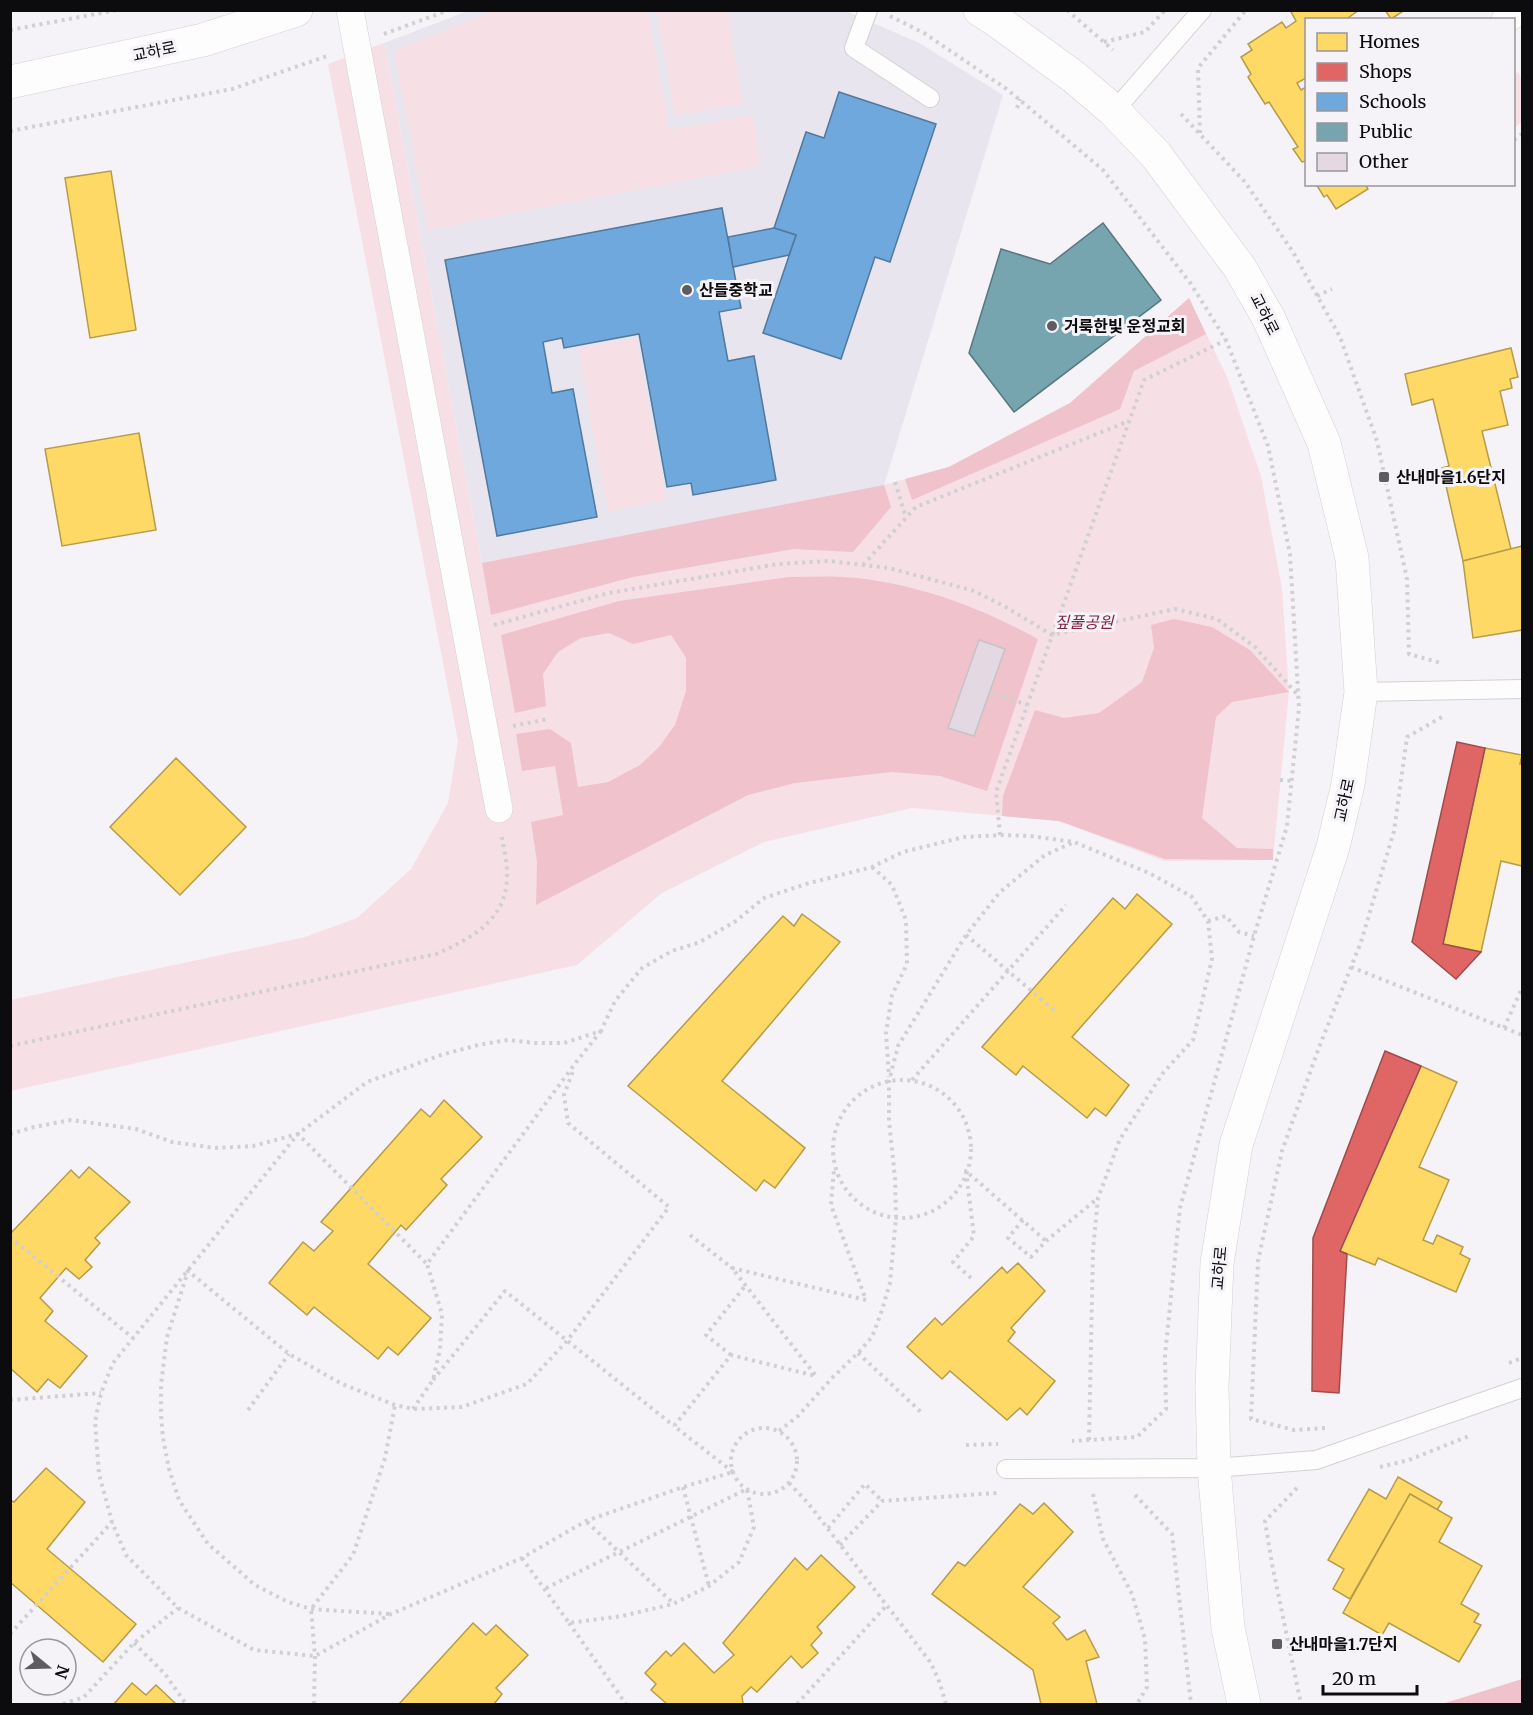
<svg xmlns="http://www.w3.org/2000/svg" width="1533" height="1715" viewBox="0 0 1533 1715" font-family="Merriweather,'Noto Sans KR',serif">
<rect width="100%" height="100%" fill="#f5f3f7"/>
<polygon fill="#e9e5ee" points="468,11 846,11 919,43 1003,95 884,485 482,563 384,43"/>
<g fill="#f7e0e5">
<polygon points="494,11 648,11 669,130 753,115 761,166 428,230 394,51"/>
<polygon points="657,11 727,11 743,104 675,116"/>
<polygon points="384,43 482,563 884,485 948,467 1070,403 1189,298 1228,379 1261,476 1282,588 1289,692 1273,860 1164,861 1059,821 912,808 764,842 662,893 577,965 11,1091 10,1000 305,937 357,918 411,869 448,803 458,741 328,64"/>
<polygon points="1518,72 1522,80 1522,122 1514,128 1514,75"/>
<polygon points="636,338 666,500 608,512 578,348"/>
</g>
<g fill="#f0c2cc">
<polygon points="1189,298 1206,334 1134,371 1120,409 912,500 905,479 949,467 1070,403"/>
<polygon points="884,485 891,507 853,552 794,549 633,577 491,615 482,563"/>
<path d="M789,577C807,577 825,576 844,577C913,582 978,606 1038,639L987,791L940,776L892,772L795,783L748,795L536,905L537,862L531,822L563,815L555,766L522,771L516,734L550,729L571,743L578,787L608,782L640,765L659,747L675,725L686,691V658L671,635L633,644L609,633L581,638L558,652L543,674L546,706L515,713L501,635L619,601Z"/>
<polygon points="1174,619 1212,627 1250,650 1289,692 1232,702 1216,717 1202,818 1237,848 1273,849 1273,860 1165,859 1059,821 1002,816 1003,796 1035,710 1064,718 1099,713 1142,682 1154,648 1151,625"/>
<polygon points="1522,1679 1522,1704 1442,1704"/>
</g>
<g fill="#ffd966" stroke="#b69b4b" stroke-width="1.5">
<polygon points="1290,10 1359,10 1345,20 1306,20 1306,78 1297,83 1301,90 1306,87 1306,161 1302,162 1293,149 1298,147 1269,102 1265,104 1248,77 1251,74 1241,57 1252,50 1248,44 1282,22 1286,28 1296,21"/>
<polygon points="1385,10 1405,10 1391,19"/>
<polygon points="111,171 136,330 90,338 65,178"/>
<polygon points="1316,184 1365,184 1368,189 1336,209 1327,195 1324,197"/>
<polygon points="1511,348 1518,377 1510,379 1512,388 1500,391 1508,425 1482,431 1511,549 1463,561 1442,468 1449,466 1433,399 1412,405 1405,374"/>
<polygon points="139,433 156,530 62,546 45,449"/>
<polygon points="1522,546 1522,630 1473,638 1463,561"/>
<polygon points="1485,748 1522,755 1520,764 1522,764 1522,866 1501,861 1481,952 1443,944"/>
<polygon points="176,758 246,827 180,895 110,827"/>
<polygon points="1137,894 1172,924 1072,1037 1129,1085 1106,1116 1095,1108 1087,1118 1023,1066 1016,1075 982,1047 1113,898 1125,909"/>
<polygon points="802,914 840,942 722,1081 805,1148 775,1188 764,1180 756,1191 628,1086 783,916 794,926"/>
<polygon points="1421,1066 1457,1082 1419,1167 1449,1180 1423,1240 1433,1244 1437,1235 1463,1247 1460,1254 1470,1259 1456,1292 1378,1258 1375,1265 1340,1251"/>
<polygon points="444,1100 482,1137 441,1179 447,1185 406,1230 401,1225 368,1264 431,1318 398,1355 388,1347 378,1359 314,1307 307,1315 269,1283 303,1242 314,1251 333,1231 321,1222 421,1109 430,1117"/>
<polygon points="89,1167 130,1202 95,1238 100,1243 85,1260 92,1267 79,1279 66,1268 40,1298 53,1311 45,1321 87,1356 60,1388 48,1379 37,1392 10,1368 10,1234 71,1170 79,1178"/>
<polygon points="1018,1263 1045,1291 1011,1328 1015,1332 1008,1341 1055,1381 1027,1415 1020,1408 1007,1420 950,1371 942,1379 907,1347 935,1318 942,1325 1002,1267 1007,1273"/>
<polygon points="46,1468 85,1502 47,1549 136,1624 103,1662 10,1582 10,1500 14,1502"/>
<polygon points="1398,1477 1442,1502 1437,1510 1410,1494 1350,1599 1333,1589 1344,1569 1328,1560 1369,1489 1386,1499"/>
<polygon points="1410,1494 1452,1518 1439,1542 1482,1566 1461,1604 1479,1614 1474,1622 1481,1625 1459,1662 1389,1623 1382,1635 1343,1613"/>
<polygon points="1044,1503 1073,1532 1023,1587 1060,1617 1053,1623 1067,1640 1085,1630 1099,1657 1086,1661 1097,1704 1041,1704 1033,1670 932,1594 958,1562 965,1566 1020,1504 1033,1514"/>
<polygon points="821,1555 855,1587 817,1627 822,1633 811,1645 818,1653 802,1668 791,1656 757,1692 751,1687 742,1696 743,1704 667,1704 651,1690 656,1684 645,1673 666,1651 671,1656 684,1643 714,1673 734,1655 723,1643 795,1558 807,1570"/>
<polygon points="473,1623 486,1635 496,1625 528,1655 496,1688 502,1694 494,1704 399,1704"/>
<polygon points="132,1683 146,1695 156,1685 176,1704 114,1704"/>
</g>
<g fill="#e06666" stroke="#a04b4b" stroke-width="1.5">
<polygon points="1457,742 1485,748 1443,944 1481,952 1456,979 1412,942"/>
<polygon points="1385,1051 1421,1066 1340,1251 1347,1254 1339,1393 1312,1391 1313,1238"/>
</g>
<g fill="#6fa8dc" stroke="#51799e" stroke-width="1.5">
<polygon points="839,92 936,124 890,262 875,257 841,359 763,333 796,235 774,228 806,132 824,138"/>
<polygon points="722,208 741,308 719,312 728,361 754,356 776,480 693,495 691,483 667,487 639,334 564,348 562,338 543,342 552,393 573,389 597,517 497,536 445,260"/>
<polygon points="774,228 796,235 789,255 733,267 728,237"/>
</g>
<polygon fill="#76a5af" stroke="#56777e" stroke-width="1.5" points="1103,223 1161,300 1014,412 969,353 1001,249 1050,264"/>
<polygon fill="#e4d9e2" stroke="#c4c3c5" stroke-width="1.5" points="979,640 1005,649 974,736 948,728"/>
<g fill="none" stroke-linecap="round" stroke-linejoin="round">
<g stroke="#d3d1d4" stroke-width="20">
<g id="service">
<polyline points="868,10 854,48 930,98"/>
<polyline points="1114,111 1202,10"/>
<polyline points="1361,692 1522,689"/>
<polyline points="1006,1469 1214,1468 1316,1460 1522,1388"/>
</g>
</g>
<g stroke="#d3d1d4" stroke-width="28">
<g id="pedestrian">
<polyline points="350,10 499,809"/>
<polyline points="1505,20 1522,10"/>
</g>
</g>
<g stroke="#d3d1d4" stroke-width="34">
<g id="minor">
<polyline points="980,10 996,20 1074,77 1114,111 1156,155 1240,268 1269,319 1324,443 1352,558 1361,692 1348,784 1333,847 1236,1145 1217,1263 1212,1387 1214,1468 1228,1628 1244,1704"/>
<polyline points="10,82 203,40 296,10"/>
</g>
</g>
<g stroke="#d0cfd1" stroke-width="4" stroke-dasharray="3 4.5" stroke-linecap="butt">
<polyline points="1067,10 1113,50"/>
<polyline points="890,16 924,33 1008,90 1103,170 1191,284 1226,340 1268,446 1290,554 1299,708 1287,826 1254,936 1180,1208 1165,1355 1166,1409 1137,1437 1072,1441"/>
<polyline points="10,30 117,10"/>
<polyline points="384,34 449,10"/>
<polyline points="1104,42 1145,32 1165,10"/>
<polyline points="1017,108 1020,99"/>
<polyline points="1181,114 1245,182 1293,252 1340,337 1377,441 1407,579 1409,654 1441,663"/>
<polyline points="10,131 232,89 330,55"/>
<polyline points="1200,133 1198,68 1246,10"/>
<polyline points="1514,140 1522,134"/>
<polyline points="1317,296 1332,289"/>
<polyline points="895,482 906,518"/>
<polyline points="863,565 916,507 1129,421"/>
<polyline points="494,625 609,593 778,564 829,561 889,568 974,591 1004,606 1052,635 1175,609 1217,619 1255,647 1297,694"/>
<polyline points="990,692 1027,705"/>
<polyline points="513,726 548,719"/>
<polyline points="1280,780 1292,781"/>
<polyline points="1000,835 996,792 1144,380 1226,340"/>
<polyline points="872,867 892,885 906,920 907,964 892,995 886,1033 889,1077"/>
<polyline points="1208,921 1226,916 1239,932 1254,936"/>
<polyline points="966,935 1055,1011"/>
<polyline points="1351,967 1522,1035"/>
<polyline points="1504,1028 1522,988"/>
<polyline points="601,1031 577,1061 427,1264 298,1134 113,1363 101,1393 95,1422 99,1474 112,1522 126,1555 178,1608 254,1650 315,1656 391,1614 522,1558 586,1521 683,1487 733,1472"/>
<path d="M10,1046L436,954C470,939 504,922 507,880C508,866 504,851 502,837"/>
<polyline points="912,1080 1066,905"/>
<circle cx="902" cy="1149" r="69"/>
<polyline points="10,1134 34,1127 71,1120 136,1129 172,1142 215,1148 253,1146 298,1134 367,1082 441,1055 478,1045 508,1040 535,1043 564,1043 601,1031 615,1001 642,968 672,951 700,942 736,921 764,898 806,884 872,867 903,852 964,837 1000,835 1030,836 1074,842 1149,873 1191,896 1208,921 1212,959 1193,1040 1163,1073 1120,1139 1098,1198 1093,1250 1089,1440"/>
<polyline points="1023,1220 1008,1238 1031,1257 1046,1241 1098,1198"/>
<polyline points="690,1235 732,1268"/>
<polyline points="10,1237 133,1338"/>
<polyline points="971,1278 953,1262 974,1236 966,1171 1046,1241"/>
<polyline points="858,1353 922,1413"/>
<polyline points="731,1355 706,1335 745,1286"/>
<polyline points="1509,1363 1522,1358"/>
<polyline points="433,1380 505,1291 674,1426"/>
<polyline points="10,1400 101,1393"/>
<polyline points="413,1409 433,1380 440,1349 442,1314 427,1264"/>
<polyline points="248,1410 289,1354"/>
<polyline points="1325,1428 1294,1430 1251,1419 1258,1261 1282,1151 1318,1050 1361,942 1394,831 1407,737 1442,717"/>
<circle cx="764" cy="1461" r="33"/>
<polyline points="779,1431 798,1416 832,1378 858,1353 872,1337 881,1313 890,1283 896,1217 895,1178 889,1121 889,1081 898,1046 966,935 1000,892 1045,855 1072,843"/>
<polyline points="966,1445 998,1444"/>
<polyline points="1380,1467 1409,1460 1469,1436"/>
<polyline points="733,1472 674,1426 731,1355 816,1376 732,1268 866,1300 831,1205 834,1169"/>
<polyline points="789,1483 808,1503 931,1663 939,1681 946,1704"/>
<polyline points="683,1487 709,1586"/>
<polyline points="1297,1488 1265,1521 1272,1564 1301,1704"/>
<polyline points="1093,1494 1103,1539 1132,1594 1145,1639 1147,1687 1137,1704"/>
<polyline points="1135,1495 1172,1534 1191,1704"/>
<polyline points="587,1522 673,1603"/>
<polyline points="828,1528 865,1484 882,1501"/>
<polyline points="840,1545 882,1501 997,1493"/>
<polyline points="522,1558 569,1623 622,1616 673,1604 709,1586 739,1562 754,1527 747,1489 544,1589"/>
<polyline points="389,1614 311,1609 288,1602 255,1585 208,1544 179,1500 169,1469 163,1438 161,1415 161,1385 167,1337 188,1271 289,1354 342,1384 395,1405 413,1409 462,1407 527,1384 567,1341 669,1207 568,1123 564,1095 574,1068"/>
<polyline points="569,1623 626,1704"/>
<polyline points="10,1634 112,1522"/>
<polyline points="134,1643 165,1674 186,1704"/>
<polyline points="63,1704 84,1697 134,1643 178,1608"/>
<polyline points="314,1704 315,1656 311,1609 353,1555 385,1458 395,1405"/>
<polyline points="797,1704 886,1606"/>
</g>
<use href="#service" stroke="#fefdfe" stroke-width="18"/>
<use href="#pedestrian" stroke="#fefdfe" stroke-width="27"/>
<use href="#minor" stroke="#fefdfe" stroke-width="33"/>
</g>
<g fill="#5e5c5f" stroke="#f5f2f8" stroke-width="2">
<circle cx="687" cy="290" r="6"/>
<circle cx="1052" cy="326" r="6"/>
<rect x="1378" y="471" width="12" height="12" rx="3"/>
<rect x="1271" y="1638" width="12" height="12" rx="3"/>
</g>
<g text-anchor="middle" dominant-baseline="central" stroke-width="6" stroke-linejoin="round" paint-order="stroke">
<g font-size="16" fill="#0c0b0d" stroke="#f5f2f8">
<text transform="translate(154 51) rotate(-12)">교하로</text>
<text transform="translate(1265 314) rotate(63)">교하로</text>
<text transform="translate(1344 800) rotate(-78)">교하로</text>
<text transform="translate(1219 1268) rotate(-85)">교하로</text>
</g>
<g font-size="16" font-weight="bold" fill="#0c0b0d" stroke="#f5f2f8" text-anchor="start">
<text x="699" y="290">산들중학교</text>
<text x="1064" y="326">거룩한빛 운정교회</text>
<text x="1396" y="477">산내마을1.6단지</text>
<text x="1289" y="1644">산내마을1.7단지</text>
</g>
<g font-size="16" font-style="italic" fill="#82233f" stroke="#f5f2f8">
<text x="1084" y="622">짚풀공원</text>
</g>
</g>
<rect width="1533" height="1715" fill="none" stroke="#0c0b0d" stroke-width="24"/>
<rect x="1305" y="18" width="210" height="168" fill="#f5f2f8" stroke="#98969a" stroke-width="1.5"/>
<rect x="1317" y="33" width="30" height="18" fill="#ffd966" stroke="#98969a" stroke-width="1.5"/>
<text x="1359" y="48" font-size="18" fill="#0c0b0d">Homes</text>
<rect x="1317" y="63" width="30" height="18" fill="#e06666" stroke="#98969a" stroke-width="1.5"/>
<text x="1359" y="78" font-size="18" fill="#0c0b0d">Shops</text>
<rect x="1317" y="93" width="30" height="18" fill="#6fa8dc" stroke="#98969a" stroke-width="1.5"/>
<text x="1359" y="108" font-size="18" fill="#0c0b0d">Schools</text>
<rect x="1317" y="123" width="30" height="18" fill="#76a5af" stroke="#98969a" stroke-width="1.5"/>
<text x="1359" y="138" font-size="18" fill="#0c0b0d">Public</text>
<rect x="1317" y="153" width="30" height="18" fill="#e4d9e2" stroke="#98969a" stroke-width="1.5"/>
<text x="1359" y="168" font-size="18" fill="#0c0b0d">Other</text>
<g transform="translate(48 1667) rotate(109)"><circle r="28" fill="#f5f2f8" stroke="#98969a" stroke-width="1.5"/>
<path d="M0-4.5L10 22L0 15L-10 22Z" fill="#5e5c5f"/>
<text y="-9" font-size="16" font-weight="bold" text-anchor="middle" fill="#0c0b0d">N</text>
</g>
<path d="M1323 1685v9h94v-9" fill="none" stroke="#0c0b0d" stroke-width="3"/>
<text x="1332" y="1685" font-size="18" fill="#0c0b0d" stroke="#f5f2f8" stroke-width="4.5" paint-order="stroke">20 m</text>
</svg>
